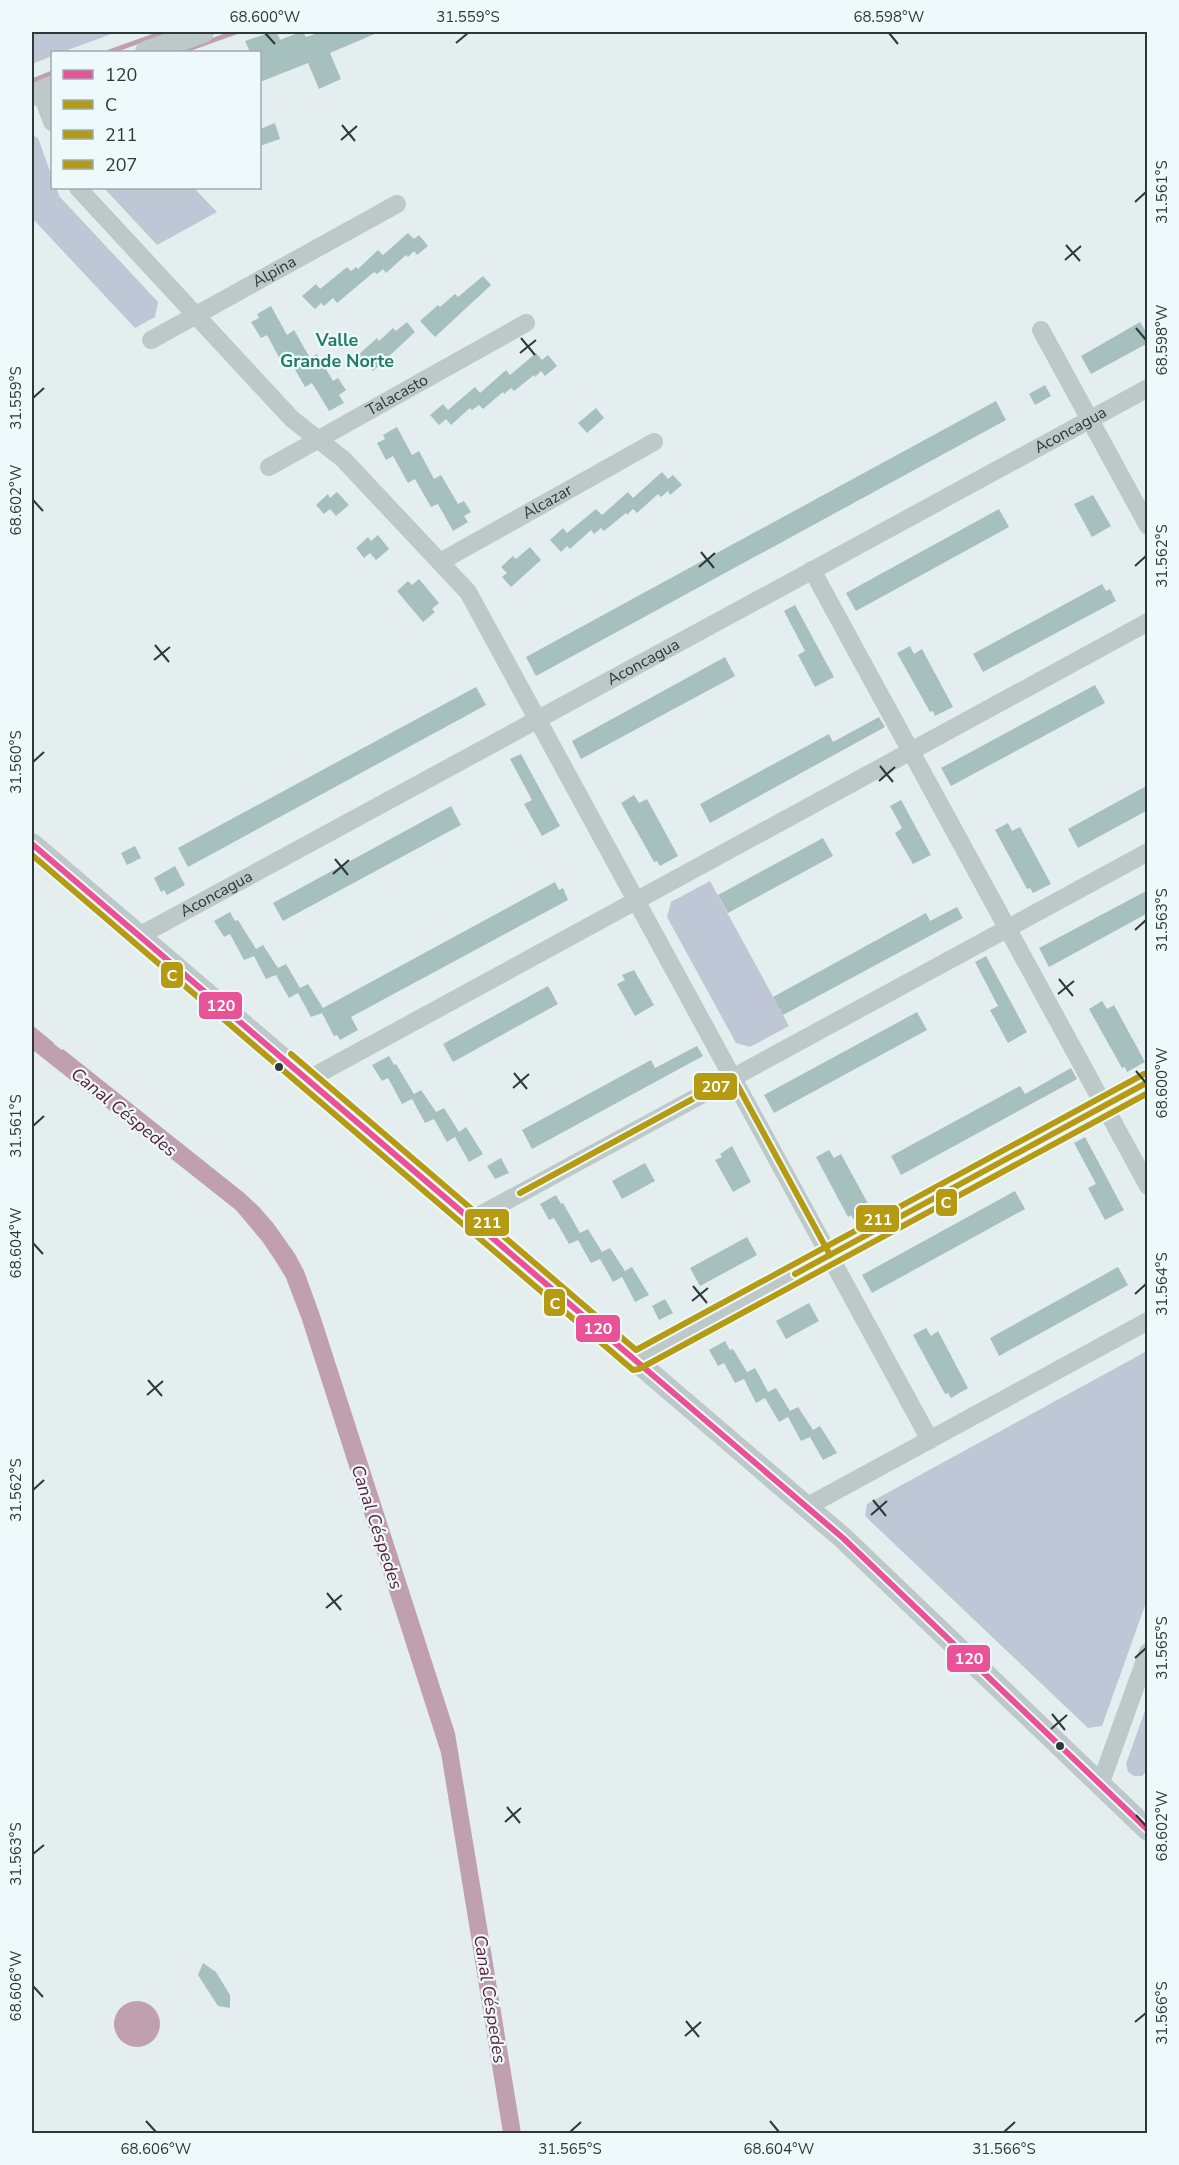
<svg xmlns="http://www.w3.org/2000/svg" width="1179" height="2165" viewBox="0 0 1179 2165" font-family="'Nunito Sans',sans-serif">
<rect width="100%" height="100%" fill="#e4eeef"/>
<g fill="#bfc6d6">
<polygon points="32,32 117,32 62,52 52,52 52,56 32,64"/>
<polygon points="32,135 38,138 52,177 52,188 56,188 60,197 158,302 155,317 135,328 32,218"/>
<polygon points="104,188 194,188 217,212 157,245"/>
<polygon points="710,881 789,1026 750,1047 736,1043 667,917 671,902"/>
<polygon points="1147,1351 1147,1600 1102,1726 1088,1728 865,1516 867,1504"/>
<polygon points="1147,1705 1147,1771 1142,1776 1134,1776 1128,1772 1126,1764"/>
</g>
<g fill="#c0a0af">
<polygon points="32,1025 54,1043 42,1057 32,1048"/>
<polygon points="63,1049 244,1193 259,1207 273,1223 295,1254 304,1271 320,1315 455,1733 521,2133 503,2133 441,1753 302,1320 286,1278 275,1260 262,1241 236,1210 50,1063"/>
<circle cx="137" cy="2024" r="23"/>
</g>
<g fill="none" stroke-linecap="round" stroke-linejoin="round">
<g stroke="#c0a0af" stroke-width="5">
<polyline points="109,52 165,32"/>
<polyline points="180,52 236,32"/>
<polyline points="32,81 52,73"/>
</g>
<polyline stroke="#c0a0af" stroke-width="18" points="32,1038 75,1072"/>
</g>
<g fill="#a6c1bd">
<polygon points="272,32 277,32 280,40 300,32 303,32 306,37 321,32 377,33 330,53 341,79 319,89 308,63 260,82 260,52 250,52 245,41"/>
<polygon points="275,123 280,139 260,146 260,129"/>
<polygon points="408,233 414,239 419,235 428,246 417,255 414,251 408,257 406,255 386,273 383,269 377,274 374,272 337,303 333,298 324,306 321,303 315,309 302,296 316,284 320,289 347,267 351,271 356,267 358,269 378,250 383,255"/>
<polygon points="483,276 491,285 435,337 420,321 438,305 440,307 455,294 458,297"/>
<polygon points="271,306 287,335 294,330 310,358 317,354 333,381 338,378 346,390 339,395 344,403 329,411 312,383 305,387 289,359 282,363 267,335 261,338 251,322 259,318 257,314"/>
<polygon points="407,322 415,332 373,371 358,355 377,338 379,341 393,328 396,331"/>
<polygon points="1140,322 1148,335 1148,343 1091,374 1081,356"/>
<polygon points="536,353 542,360 548,355 557,366 545,376 541,371 535,377 534,375 514,391 511,388 504,394 503,392 483,409 479,405 472,410 470,408 451,425 446,419 439,425 430,415 443,404 448,410 475,387 480,393 506,370 510,375"/>
<polygon points="1045,385 1051,396 1035,405 1029,394"/>
<polygon points="996,401 1006,420 536,676 526,657"/>
<polygon points="596,408 604,418 587,433 578,423"/>
<polygon points="397,427 412,455 419,451 434,479 441,475 458,504 464,501 471,512 464,516 468,522 453,531 438,504 431,507 415,479 408,483 393,456 386,460 377,443 385,439 383,435"/>
<polygon points="662,472 668,479 673,475 682,485 670,495 668,491 661,497 658,494 637,513 633,509 627,515 626,513 604,531 601,528 594,534 591,530 570,549 567,546 561,552 550,540 563,528 567,533 596,509 602,515 628,492 633,498"/>
<polygon points="337,492 349,505 336,516 330,509 324,514 316,505 328,494 330,498"/>
<polygon points="1093,495 1111,526 1092,537 1074,504"/>
<polygon points="999,509 1009,527 856,611 846,593"/>
<polygon points="378,535 389,549 376,560 370,553 364,558 356,548 368,537 371,541"/>
<polygon points="530,547 541,560 511,587 502,577 507,573 501,567 513,556 516,559"/>
<polygon points="419,579 439,603 432,609 435,612 423,622 397,591 408,581 412,585"/>
<polygon points="1102,584 1106,591 1110,589 1116,601 983,672 973,654"/>
<polygon points="795,605 834,677 815,687 798,655 805,651 784,611"/>
<polygon points="910,646 914,654 922,649 953,707 935,716 933,711 930,712 897,653"/>
<polygon points="725,657 735,676 581,759 572,741"/>
<polygon points="1095,685 1105,703 951,786 941,768"/>
<polygon points="476,687 486,705 188,867 178,848"/>
<polygon points="879,717 885,727 710,823 700,804 829,734 833,742"/>
<polygon points="521,754 560,826 542,836 524,804 532,800 510,759"/>
<polygon points="1148,785 1148,810 1078,848 1068,829"/>
<polygon points="634,795 639,803 647,799 678,856 660,866 657,861 654,862 621,803"/>
<polygon points="901,800 931,855 913,864 895,833 902,828 890,806"/>
<polygon points="451,806 461,825 283,921 273,903"/>
<polygon points="1008,823 1012,831 1020,827 1051,884 1033,893 1030,888 1027,889 995,830"/>
<polygon points="823,838 833,856 728,913 718,895"/>
<polygon points="135,846 141,858 127,865 121,853"/>
<polygon points="175,866 185,885 167,895 164,890 161,892 154,878"/>
<polygon points="555,882 559,890 563,888 568,900 351,1017 358,1030 340,1040 337,1035 334,1036 322,1013 311,1017 298,993 289,998 276,975 266,979 254,956 244,960 230,934 224,937 214,921 230,912 235,921 238,920 256,949 263,945 278,968 286,964 300,988 308,984 323,1008"/>
<polygon points="1148,890 1148,913 1049,967 1039,948"/>
<polygon points="957,907 963,918 783,1015 773,997 926,913 930,921"/>
<polygon points="986,956 1027,1032 1008,1043 990,1010 998,1006 975,962"/>
<polygon points="634,970 654,1005 635,1016 617,984 625,980 622,975"/>
<polygon points="548,986 558,1004 453,1062 443,1044"/>
<polygon points="1102,1001 1107,1009 1114,1005 1145,1062 1127,1072 1125,1067 1122,1068 1089,1009"/>
<polygon points="917,1012 927,1030 774,1113 764,1095"/>
<polygon points="697,1046 703,1056 532,1149 522,1130 651,1060 655,1068"/>
<polygon points="389,1056 394,1065 396,1064 414,1094 421,1090 436,1112 444,1108 459,1132 466,1127 483,1154 469,1162 455,1137 447,1142 434,1119 425,1123 412,1099 402,1104 388,1078 382,1081 372,1065"/>
<polygon points="1071,1068 1077,1079 901,1175 891,1156 1020,1086 1025,1094"/>
<polygon points="1085,1137 1124,1210 1105,1220 1088,1188 1096,1184 1074,1143"/>
<polygon points="732,1146 751,1182 733,1192 715,1160 722,1157 720,1154"/>
<polygon points="829,1150 834,1158 841,1154 872,1211 854,1220 851,1215 848,1217 816,1157"/>
<polygon points="501,1158 509,1173 495,1179 487,1166"/>
<polygon points="645,1163 655,1181 622,1199 612,1181"/>
<polygon points="1015,1191 1025,1209 872,1293 862,1275"/>
<polygon points="556,1195 561,1204 563,1203 580,1233 588,1229 602,1252 610,1248 625,1271 632,1267 649,1295 635,1302 622,1277 613,1282 600,1259 591,1263 578,1240 569,1244 554,1218 549,1220 540,1204"/>
<polygon points="747,1237 757,1255 700,1286 690,1268"/>
<polygon points="1118,1267 1128,1285 999,1356 990,1338"/>
<polygon points="665,1299 673,1313 659,1320 652,1306"/>
<polygon points="809,1303 819,1321 786,1339 776,1321"/>
<polygon points="926,1328 931,1336 938,1331 968,1388 951,1398 948,1393 945,1394 913,1335"/>
<polygon points="725,1341 730,1350 733,1349 747,1372 755,1368 768,1392 776,1388 790,1411 798,1407 813,1430 820,1426 837,1453 823,1460 810,1437 801,1441 788,1417 779,1422 765,1398 756,1403 744,1379 735,1383 724,1363 718,1366 709,1350"/>
<polygon points="203,1963 216,1972 230,1995 230,2008 218,2006 198,1975"/>
</g>
<g fill="none" stroke-linecap="round" stroke-linejoin="round">
<g stroke="#bdc8c8" stroke-width="18">
<polyline points="41,92 52,122"/>
<polyline points="78,188 292,419 343,459 468,592 930,1440"/>
<polyline points="1041,330 1148,526"/>
<path id="s1" d="M151,340L397,204"/>
<path id="s2" d="M269,467L526,323"/>
<path id="s3" d="M440,562L654,442"/>
<polyline points="812,570 1148,1186"/>
<path id="s4" d="M139,936L1148,388"/>
<polyline points="307,1080 1148,622"/>
<polyline points="471,1220 1148,852"/>
<polyline points="635,1361 1148,1082"/>
<polyline points="806,1507 1148,1321"/>
<polyline points="1100,1785 1148,1652"/>
</g>
<g stroke="#bdc8c8" stroke-width="22">
<polyline points="146,52 203,32"/>
<polyline points="32,95 52,87"/>
<polyline points="32,844 843,1538 1148,1830"/>
</g>
<g stroke="#edf9fa" stroke-width="10">
<polyline id="bus-1" points="32,844 843,1538 1148,1830"/>
</g>
<g stroke="#edf9fa" stroke-width="10">
<polyline id="bus-2" points="32,855 633,1370 639,1369 1148,1093"/>
</g>
<g stroke="#edf9fa" stroke-width="10">
<polyline id="bus-3" points="291,1054 636,1350 1144,1074"/>
</g>
<g stroke="#edf9fa" stroke-width="10">
<g id="bus-4">
<polyline points="520,1193 733,1077 830,1255"/>
<polyline points="795,1274 1148,1082"/>
</g>
</g>
<use href="#bus-1" stroke="#e95297" stroke-width="6"/>
<use href="#bus-2" stroke="#b59a13" stroke-width="6"/>
<use href="#bus-3" stroke="#b59a13" stroke-width="6"/>
<use href="#bus-4" stroke="#b59a13" stroke-width="6"/>
</g>
<path fill="none" stroke="#2b3937" stroke-width="2" d="M265,33L275,44M889,33L898,44M456,43L468,33M342,125L355,141M341,140L357,126M1135,202L1146,192M1066,245L1080,261M1065,260L1081,246M1136,328L1146,340M521,338L535,355M520,353L536,340M33,398L44,388M33,500L43,511M701,552L714,568M1135,566L1146,556M699,567L715,553M155,645L169,662M154,660L170,647M33,762L44,752M880,766L893,782M879,781L895,767M335,859L348,875M333,874L349,860M1135,930L1146,920M1059,979L1073,996M1058,994L1074,981M1136,1071L1146,1083M514,1073L527,1089M513,1088L529,1074M33,1126L44,1116M33,1243L43,1254M693,1286L707,1303M1135,1294L1146,1284M692,1301L708,1288M148,1380L162,1396M147,1395L163,1381M33,1490L44,1480M873,1500L886,1516M871,1515L887,1501M327,1593L341,1610M326,1608L342,1595M1135,1658L1146,1648M1052,1714L1065,1730M1051,1729L1067,1715M507,1807L520,1823M1136,1815L1146,1826M505,1822L521,1808M33,1854L44,1845M33,1986L43,1997M686,2021L699,2037M1135,2022L1146,2013M685,2036L701,2022M146,2121L156,2132M770,2121L779,2132M570,2132L581,2122M1004,2132L1015,2122"/>
<g fill="#2b3937" stroke="#edf9fa" stroke-width="2">
<circle cx="279" cy="1067" r="5"/>
<circle cx="1060" cy="1746" r="5"/>
</g>
<g text-anchor="middle" dominant-baseline="central" stroke-width="4.5" stroke-linejoin="round" paint-order="stroke">
<g font-size="16" fill="#2b3937" stroke="#edf9fa">
<text stroke="none"><textPath href="#s1" startOffset="141">Alpina</textPath></text>
<text stroke="none"><textPath href="#s2" startOffset="147">Talacasto</textPath></text>
<text stroke="none"><textPath href="#s4" startOffset="1060">Aconcagua</textPath></text>
<text stroke="none"><textPath href="#s3" startOffset="123">Alcazar</textPath></text>
<text stroke="none"><textPath href="#s4" startOffset="574">Aconcagua</textPath></text>
<text stroke="none"><textPath href="#s4" startOffset="88">Aconcagua</textPath></text>
</g>
<g font-size="18" font-weight="bold" fill="#237b66" stroke="#edf9fa">
<text x="337" y="340">Valle<tspan x="337" dy="21">Grande Norte</tspan></text>
</g>
<g font-size="18" font-style="italic" fill="#5b2038" stroke="#edf9fa">
<text transform="translate(124 1112) rotate(39)">Canal Céspedes</text>
<text transform="translate(377 1527) rotate(72)">Canal Céspedes</text>
<text transform="translate(490 1999) rotate(81)">Canal Céspedes</text>
</g>
</g>
<g stroke="#edf9fa" stroke-width="2">
<rect x="160" y="961" width="24" height="28" rx="6" fill="#b59a13"/>
<rect x="198" y="991" width="45" height="29" rx="6" fill="#e95297"/>
<rect x="693" y="1072" width="45" height="29" rx="6" fill="#b59a13"/>
<rect x="935" y="1188" width="23" height="29" rx="6" fill="#b59a13"/>
<rect x="855" y="1204" width="45" height="29" rx="6" fill="#b59a13"/>
<rect x="464" y="1208" width="46" height="29" rx="6" fill="#b59a13"/>
<rect x="543" y="1288" width="23" height="29" rx="6" fill="#b59a13"/>
<rect x="575" y="1314" width="46" height="29" rx="6" fill="#e95297"/>
<rect x="946" y="1644" width="45" height="29" rx="6" fill="#e95297"/>
</g>
<g font-size="16" text-anchor="middle" font-weight="bold" fill="#fff">
<text x="172" y="981">C</text>
<text x="221" y="1011">120</text>
<text x="716" y="1092">207</text>
<text x="946" y="1208">C</text>
<text x="878" y="1225">211</text>
<text x="487" y="1228">211</text>
<text x="555" y="1309">C</text>
<text x="598" y="1334">120</text>
<text x="969" y="1664">120</text>
</g>
<rect width="1179" height="2165" fill="none" stroke="#edf9fa" stroke-width="66"/>
<rect x="51" y="51" width="210" height="138" fill="#edf9fa" stroke="#9facac" stroke-width="1.5"/>
<rect x="63" y="70" width="30" height="9" fill="#e95297" stroke="#9facac" stroke-width="1.5"/>
<text x="105" y="81" font-size="18" fill="#2b3937">120</text>
<rect x="63" y="100" width="30" height="9" fill="#b59a13" stroke="#9facac" stroke-width="1.5"/>
<text x="105" y="111" font-size="18" fill="#2b3937">C</text>
<rect x="63" y="130" width="30" height="9" fill="#b59a13" stroke="#9facac" stroke-width="1.5"/>
<text x="105" y="141" font-size="18" fill="#2b3937">211</text>
<rect x="63" y="160" width="30" height="9" fill="#b59a13" stroke="#9facac" stroke-width="1.5"/>
<text x="105" y="171" font-size="18" fill="#2b3937">207</text>
<rect x="33" y="33" width="1113" height="2099" fill="none" stroke="#2b3937" stroke-width="2"/>
<g font-size="15" text-anchor="middle" fill="#2b3937">
<text x="265" y="22">68.600°W</text>
<text x="468" y="22">31.559°S</text>
<text x="889" y="22">68.598°W</text>
<text transform="translate(1162 192) rotate(-90)" y="5">31.561°S</text>
<text transform="translate(1162 340) rotate(-90)" y="5">68.598°W</text>
<text transform="translate(16 398) rotate(-90)" y="5">31.559°S</text>
<text transform="translate(16 500) rotate(-90)" y="5">68.602°W</text>
<text transform="translate(1162 556) rotate(-90)" y="5">31.562°S</text>
<text transform="translate(16 762) rotate(-90)" y="5">31.560°S</text>
<text transform="translate(1162 920) rotate(-90)" y="5">31.563°S</text>
<text transform="translate(1162 1083) rotate(-90)" y="5">68.600°W</text>
<text transform="translate(16 1126) rotate(-90)" y="5">31.561°S</text>
<text transform="translate(16 1243) rotate(-90)" y="5">68.604°W</text>
<text transform="translate(1162 1284) rotate(-90)" y="5">31.564°S</text>
<text transform="translate(16 1490) rotate(-90)" y="5">31.562°S</text>
<text transform="translate(1162 1648) rotate(-90)" y="5">31.565°S</text>
<text transform="translate(1162 1826) rotate(-90)" y="5">68.602°W</text>
<text transform="translate(16 1854) rotate(-90)" y="5">31.563°S</text>
<text transform="translate(16 1986) rotate(-90)" y="5">68.606°W</text>
<text transform="translate(1162 2013) rotate(-90)" y="5">31.566°S</text>
<text x="156" y="2154">68.606°W</text>
<text x="570" y="2154">31.565°S</text>
<text x="779" y="2154">68.604°W</text>
<text x="1004" y="2154">31.566°S</text>
</g>
</svg>
